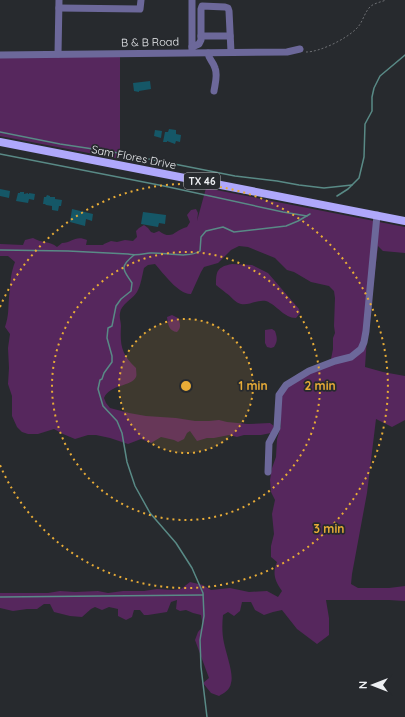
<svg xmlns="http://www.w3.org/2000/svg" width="405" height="717" viewBox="0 0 405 717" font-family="Quicksand,sans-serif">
<rect width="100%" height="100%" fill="#272a2e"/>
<g fill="#56275d">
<polygon points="120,56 120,159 0,136 0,57"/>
<path d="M206,188L405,227V253L383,251L378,246L367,337L365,367L383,372L405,376V420L392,427L376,419L367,493L352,574L351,584L358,588H389L405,586V601L389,600H326L329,618V635L317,644L297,629L282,610L273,612L264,615L255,610L251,602H242L240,611L234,616L228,612L223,615C222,625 222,634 224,643C226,653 234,675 231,683C230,690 224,693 219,696L211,693L203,683L209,678L195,640L198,632L203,626L201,615L193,613L186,610L180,611L176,609L177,600L171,602L167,612L148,615H144L140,610H134L132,617L126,620L118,616V609L109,607L102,610L95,607L91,609L82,617L70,616L54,612L50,604H44L37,609H27L13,611L0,608V593H48L60,591L75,592L98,591L108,593L123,591H144L157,589L172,590L181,589L190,582L203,585L211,590L230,588L249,592L267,591L278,597L282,591C275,581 272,574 277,562L271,557V546L274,534L272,514L275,500L271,492L270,480L272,468L276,457L277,439L281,426V414L279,395L289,385L331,359L333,349V338L335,333L334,326L335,298L334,291L329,286L311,282L294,272L287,270L275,258L248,247L239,246L231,250L218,263L204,267L201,272L191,294C179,295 163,273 155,264L148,265L144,268C142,276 141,285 137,292C133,299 121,304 120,313C119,317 121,322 121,326C120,345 121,354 136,368C136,371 137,375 136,377C131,387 110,384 104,398L106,403L110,408L129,413L146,416L176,418L195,421H209L219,420L227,422L248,424L270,423L274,426L271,433L261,435H244L237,437L229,435L214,438H207L197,441L190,431L187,433L184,439L178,442L174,440L161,437L151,443L141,439L128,444L110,438L96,435H88L75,439L63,434L54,429L38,434H28L22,432L17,427L12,416V396L8,384L9,368L8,348L10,334L5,327C9,315 8,309 9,298C9,294 10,291 10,288C11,277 11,273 15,262L8,256H0V244L23,245L25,240L33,238C41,243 50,241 57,247L62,243C72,243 75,235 87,240L86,245H103L104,244L111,241L117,242L125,240L133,241L137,237L136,231L139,228L144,225L148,228L151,232L154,233L159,231C173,241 174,230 187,227L190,222L187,215L191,210L196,209L198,213L197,221Z"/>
<path d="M232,264L252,265L268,273L299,309L300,313L296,318C284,318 277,305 266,301C258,299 249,306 241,304C235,303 231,296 226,293C223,290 219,288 216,285C216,271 217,267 232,264Z"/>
<path d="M172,315L178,318C180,323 182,327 177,332C169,331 168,325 167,317Z"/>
<path d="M272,329L275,331C277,337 278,341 274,347L271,348L267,347L265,343V330Z"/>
</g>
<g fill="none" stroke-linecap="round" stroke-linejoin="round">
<g stroke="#598a86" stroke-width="1.5">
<polyline points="0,132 60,144 113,152 159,161 235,176 277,181 299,185 324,188 352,185"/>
<polyline points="0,154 164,186 283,212 307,216"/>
<polyline points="337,196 348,189 359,178 364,157 365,124 372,111 372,97 374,88 380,76 405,55"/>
<path d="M0,250L68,251L128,254C136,256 142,254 150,253C164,252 188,259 200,251L201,237L206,231L223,227L234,232L286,226L298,221L310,214"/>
<path d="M134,255C118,268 124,270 132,283L131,291L121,299L116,306L112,326L108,328L107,338L112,356V362L104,373L102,379L100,380L98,389L103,406L117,421L122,433L127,462L135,486L150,513L176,543L192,568L203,593L204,616L200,640L201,667L207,717"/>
<polyline points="0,597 203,595"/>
</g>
</g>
<g fill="#155767">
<polygon points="150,81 151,89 139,91 139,92 134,91 133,83"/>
<polygon points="169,129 176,130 176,134 181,135 180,142 176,141 175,144 167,141 167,142 163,142 165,132 168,132"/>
<polygon points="155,130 162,131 161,138 154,136"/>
<polygon points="0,189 10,191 9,198 0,196"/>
<polygon points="20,192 24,192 24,194 28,193 28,194 29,194 29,193 35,194 34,200 29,199 28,203 16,201 18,193 20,193"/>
<polygon points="47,195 50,196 50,197 55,197 55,199 62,200 61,206 59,206 58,211 52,210 52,206 46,205 45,204 43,204 44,197 46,197"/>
<polygon points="72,209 93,214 92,221 86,219 85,226 70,222"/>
<polygon points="143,212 166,215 165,224 159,223 158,227 141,224"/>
</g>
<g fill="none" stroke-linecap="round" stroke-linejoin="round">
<path stroke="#6e7074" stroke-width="1" stroke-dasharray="2 2" stroke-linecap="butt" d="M306,52C320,52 346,39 356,29C363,23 364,12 371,6C375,3 381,2 386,0"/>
<g stroke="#6c689a" stroke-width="7">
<polyline points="192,0 192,51"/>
<polyline points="59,8 140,9 141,0"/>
<polyline points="201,36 230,36"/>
<polyline points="192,47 199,44 201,40 201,9 202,6 225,7 228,8 229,11 231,52"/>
<path d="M208,53C209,60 213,61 215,68C218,75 215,84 214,91"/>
<polyline points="58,54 59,0"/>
<polyline points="0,55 287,52 300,49"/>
<polyline points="268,472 269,443 277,428 279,395 286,385 309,371 335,361 351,357 361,349 364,342 366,331 377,215"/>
</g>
<polyline stroke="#afa8fb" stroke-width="8" points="0,142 405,221"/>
</g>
<circle cx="186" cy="386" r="67" fill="#e8ac37" fill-opacity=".12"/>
<g fill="none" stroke="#e8ac37" stroke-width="2" stroke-dasharray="2 4">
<circle cx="186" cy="386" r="67"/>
<circle cx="186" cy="386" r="134"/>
<path d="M0 307A202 202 0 1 1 0 465"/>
</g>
<g text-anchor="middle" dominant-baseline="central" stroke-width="3.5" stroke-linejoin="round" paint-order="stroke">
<rect fill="#272a2e" stroke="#b2b4b7" stroke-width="1" x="184" y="173" width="36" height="16" rx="3"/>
<g font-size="10" font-weight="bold" fill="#edeff2">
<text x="202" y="181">TX 46</text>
</g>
<g font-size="11" fill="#edeff2" stroke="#272a2e">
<text transform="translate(150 42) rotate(-1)">B &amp; B Road</text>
<text transform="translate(134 157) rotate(11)">Sam Flores Drive</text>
</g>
</g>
<circle cx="186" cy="386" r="6" fill="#e8ac37" stroke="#272a2e" stroke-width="2"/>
<g font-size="12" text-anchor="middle" font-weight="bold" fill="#e8ac37" stroke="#272a2e" stroke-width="3.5" stroke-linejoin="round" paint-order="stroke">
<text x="253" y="390">1 min</text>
<text x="320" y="390">2 min</text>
<text x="329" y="533">3 min</text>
</g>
<g transform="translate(373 685) rotate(270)" stroke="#272a2e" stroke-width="3" paint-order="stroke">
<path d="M0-3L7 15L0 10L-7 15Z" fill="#edeff2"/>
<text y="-6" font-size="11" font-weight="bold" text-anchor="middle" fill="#edeff2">N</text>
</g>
</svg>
